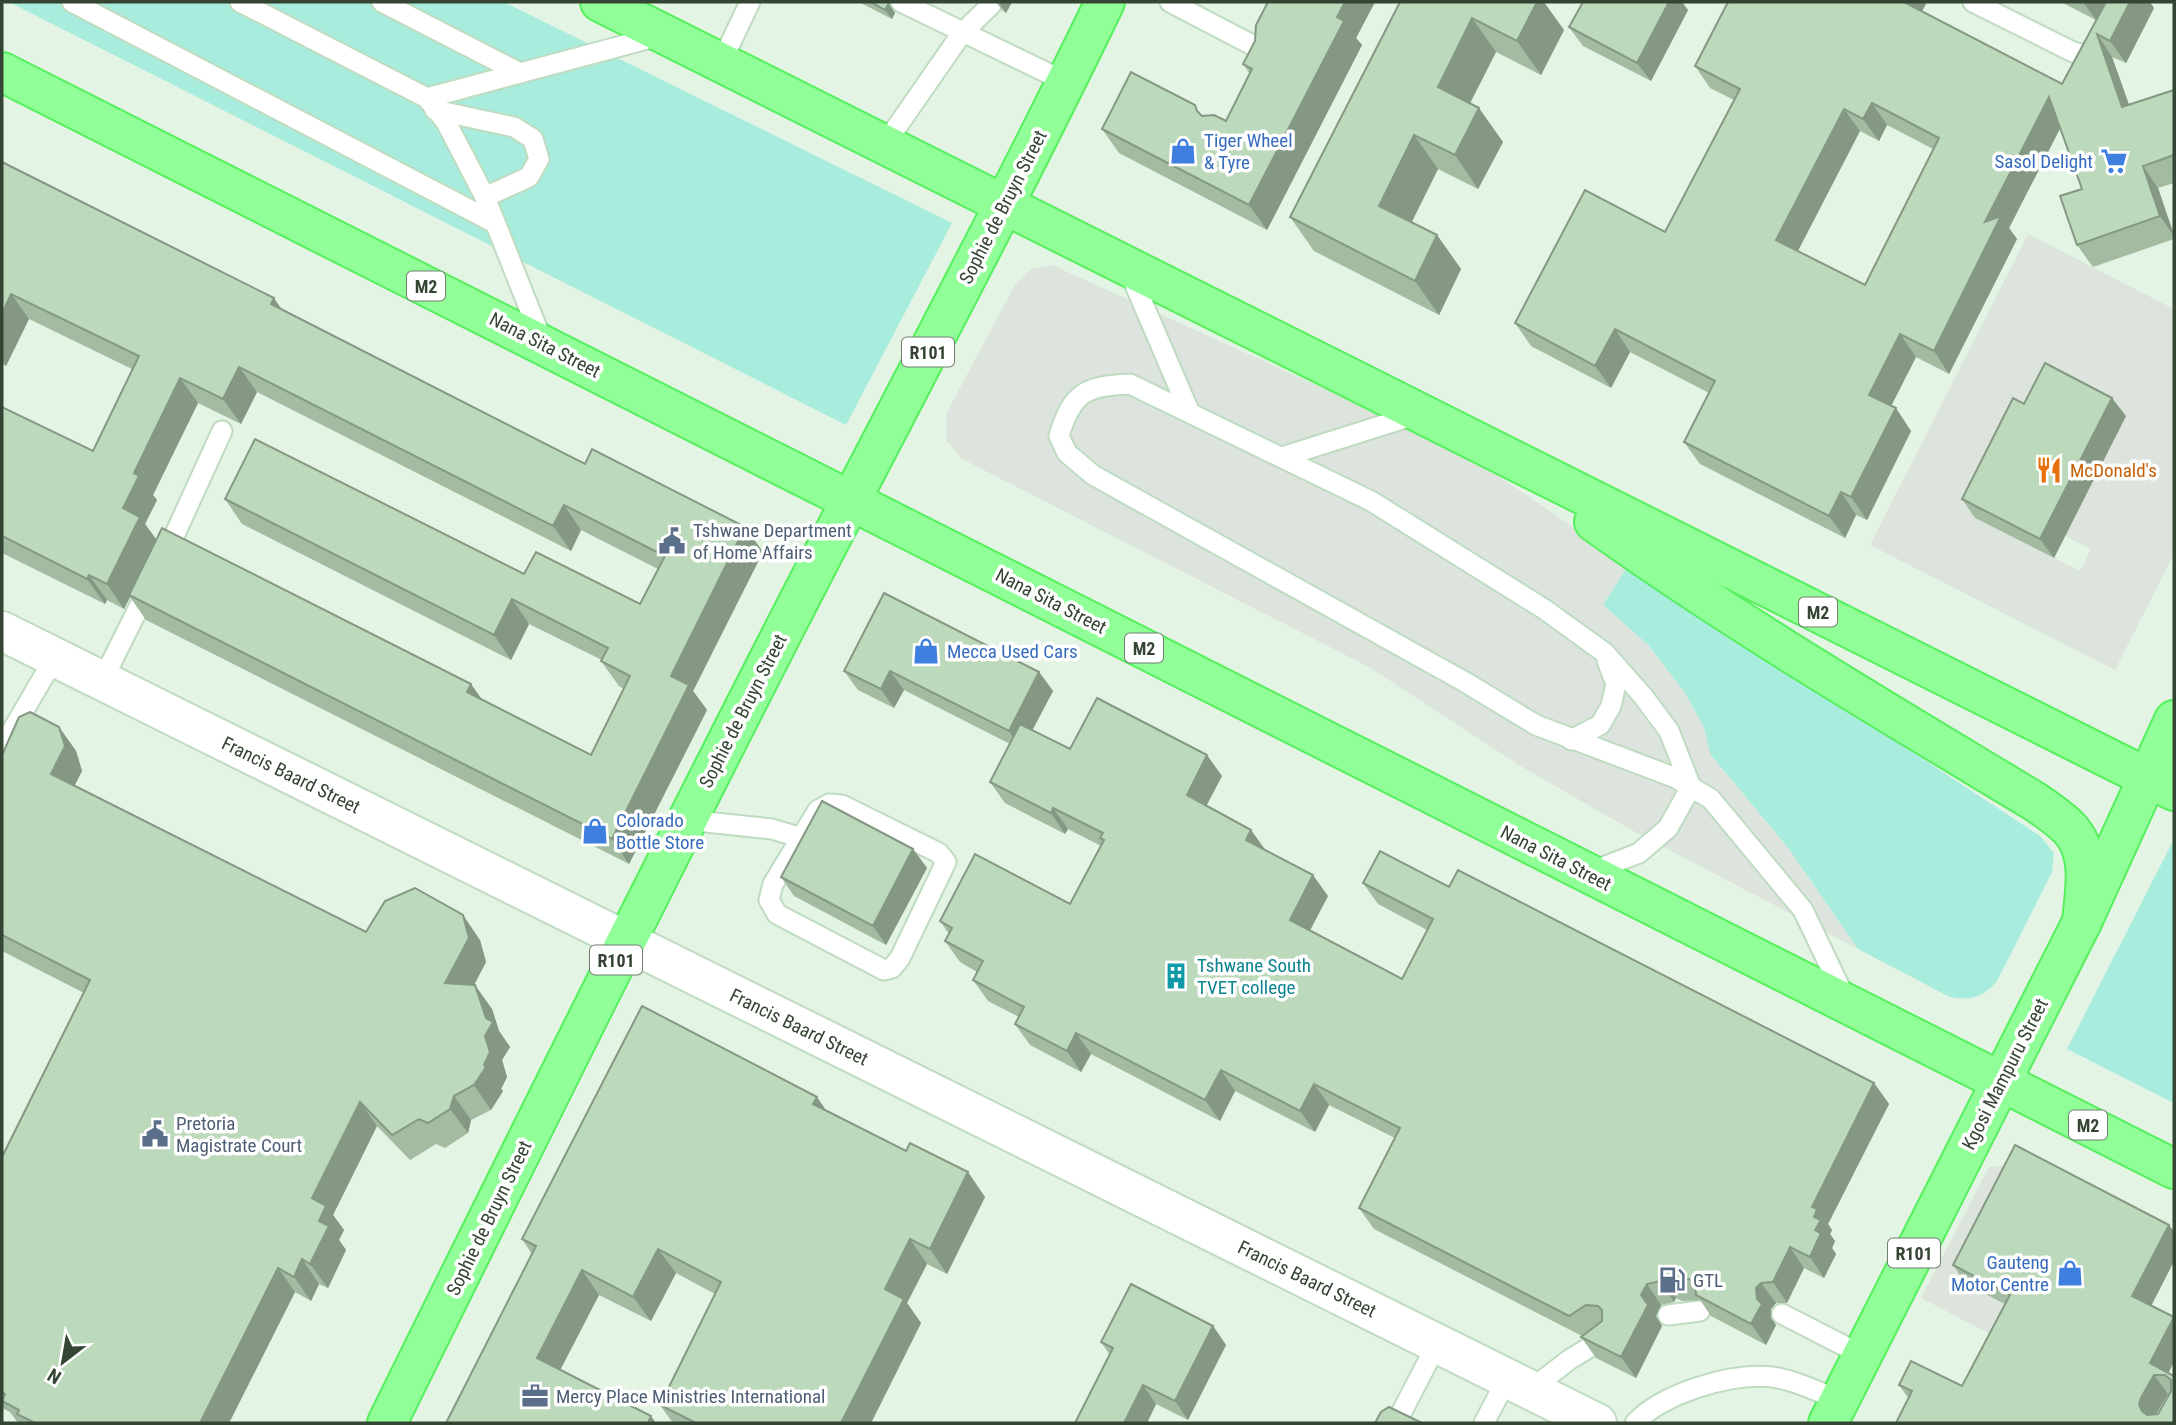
<svg xmlns="http://www.w3.org/2000/svg" width="2176" height="1425" viewBox="0 0 2176 1425" font-family="'Roboto Condensed',sans-serif">
<rect width="100%" height="100%" fill="#e4f4e4"/>
<g fill="#a8ecde">
<polygon points="9,2 504,2 952,223 846,425"/>
<path d="M1628,565L2040,836L2054,853L2052,872L1997,981C1983,997 1971,1001 1950,997L1858,949L1788,848L1710,754L1704,728L1685,693L1648,645L1603,605Z"/>
<polygon points="2174,839 2174,1103 2067,1049"/>
</g>
<g fill="#dde4dd" fill-rule="evenodd">
<path d="M2028,234L2174,309V554L2115,670L1870,545ZM2125,416L2065,536L2091,549L2080,571L1975,518Z"/>
<polygon points="1052,265 1464,452 1628,565 1603,605 1648,645 1685,693 1704,728 1710,754 1788,848 1858,949 1637,833 1522,767 1369,667 962,459 946,440 947,412 1016,283 1031,269"/>
<polygon points="2028,1164 2121,1364 2105,1394 1921,1298 1989,1167"/>
</g>
<g fill="none" stroke-linecap="round" stroke-linejoin="round">
<g stroke="#bfdbc0" stroke-width="23">
<g id="service">
<polyline points="72,2 495,223"/>
<polyline points="240,2 427,98 446,122 485,197 543,343"/>
<polyline points="382,2 520,73"/>
<polyline points="901,2 1066,82"/>
<polyline points="1170,2 1258,48 1262,53 1258,64"/>
<polyline points="1973,2 2073,52 2085,55 2094,51 2119,2"/>
<polyline points="721,63 750,2"/>
<polyline points="427,98 662,35"/>
<polyline points="435,110 514,127 533,139 539,159 529,177 485,197"/>
<polyline points="885,144 962,33 991,5"/>
<polyline points="1129,271 1189,411"/>
<polyline points="1282,457 1418,414"/>
<polyline points="164,558 222,431"/>
<polyline points="102,681 150,585"/>
<polyline points="1571,740 1600,725 1611,706 1616,684 1607,661"/>
<polyline points="2,748 55,657"/>
<polygon points="829,804 842,805 939,853 946,862 900,958 892,968 884,970 777,914 769,900 773,884 818,810"/>
<polyline points="687,820 772,829 802,838"/>
<path d="M1588,873L1639,853L1668,828L1691,787L1669,731L1643,696L1605,653L1544,609L1371,501L1130,384C1086,386 1072,392 1059,436L1067,453L1093,475L1465,682L1536,725L1676,778L1711,799L1803,910L1845,998"/>
<polyline points="1782,1314 1862,1355"/>
<polyline points="1668,1315 1700,1311"/>
<polyline points="1530,1390 1569,1360 1606,1337"/>
<polyline points="1396,1423 1437,1344"/>
<polyline points="1484,1423 1507,1379"/>
<path d="M1635,1423C1662,1394 1731,1372 1772,1377C1795,1380 1818,1392 1839,1400"/>
</g>
</g>
<g stroke="#bfdbc0" stroke-width="42">
<polyline id="tertiary" points="2,631 1597,1423"/>
</g>
<g stroke="#56ef5d" stroke-width="42">
<g id="primary">
<polyline points="600,2 2174,791"/>
<polyline points="2,72 2174,1169"/>
<path d="M1594,522C1735,623 1885,711 2034,801C2046,809 2059,818 2069,828C2093,853 2085,891 2082,922"/>
<path d="M387,1423C519,1155 652,888 788,622C894,415 1004,211 1105,2"/>
<polyline points="1828,1423 2082,922 2174,720"/>
</g>
</g>
<use href="#service" stroke="#fff" stroke-width="19"/>
<use href="#tertiary" stroke="#fff" stroke-width="38"/>
<use href="#primary" stroke="#91ff98" stroke-width="38"/>
</g>
<g fill="#a2bba1" fill-rule="evenodd">
<polygon points="859,2 889,2 889,4 895,13 892,19"/>
<polygon points="996,2 1012,2 1006,13 1002,10"/>
<polygon points="1264,2 1375,2 1356,38 1362,45 1267,230 1119,153 1102,129 1202,116 1226,121 1250,74 1243,64 1255,41 1266,5"/>
<polygon points="1400,2 1564,30 1541,75 1496,52 1470,103 1503,142 1478,189 1438,169 1411,222 1437,235 1461,269 1439,315 1314,251 1290,217"/>
<path d="M1728,2H1927L1922,11L2062,84L2096,20L2061,2H2105L2154,8L2126,63L2112,57L2129,105L2174,90V183L2158,188L2174,234V239L2093,267L2077,245L2082,189L2060,128L2009,228L2017,239L1949,374L1916,357L1891,406L1911,431L1867,520L1856,515L1845,538L1700,464L1684,442L1709,393L1630,352L1611,388L1531,346L1515,323L1665,232L1734,100L1710,88L1695,66ZM1887,125L1933,149L1865,285L1798,251L1860,131L1879,141Z"/>
<polygon points="1688,10 1651,81 1583,46 1569,27"/>
<path d="M2,162L282,310L585,464L745,527L763,552L693,691L707,710L629,864L146,620L130,597L124,609L107,600L105,604L2,553V407L93,451L132,369L29,319L6,366L2,364ZM257,392L571,551L581,530L658,569L640,604L225,499L242,524L511,660L529,624L602,660L601,661L619,686L624,689L591,755L156,539L145,524L157,500L153,495L198,403L241,424Z"/>
<polygon points="2024,404 2126,416 2054,558 1975,518 1962,499"/>
<polygon points="844,671 1039,672 1053,691 1032,730 1070,749 1222,776 1206,806 1251,830 1265,850 1328,896 1310,931 1402,979 1427,930 1378,904 1363,883 1449,887 1874,1083 1889,1104 1828,1224 1832,1230 1830,1234 1835,1241 1832,1248 1836,1254 1824,1278 1804,1268 1787,1303 1776,1303 1771,1309 1771,1318 1776,1325 1766,1345 1711,1316 1700,1300 1682,1301 1676,1298 1674,1302 1661,1305 1656,1316 1662,1326 1636,1378 1596,1358 1581,1337 1582,1336 1374,1229 1359,1208 1395,1138 1329,1105 1315,1132 1235,1091 1220,1121 1091,1054 1081,1072 1030,1045 1015,1024 1019,1017 988,1001 973,980 977,972 960,962 945,941 949,934 940,921 1070,904 1101,846 1068,829 1065,834 1005,803 990,782 1010,744 904,690 894,708 858,690"/>
<polygon points="59,727 76,751 82,771 74,786 366,932 480,940 486,962 474,985 492,1009 499,1031 510,1047 502,1060 507,1077 501,1089 503,1091 491,1110 471,1120 468,1133 445,1148 436,1144 410,1160 377,1126 333,1215 344,1230 339,1240 346,1250 328,1288 319,1284 311,1301 295,1292 229,1423 18,1423 10,1412 2,1408 2,1154 3,1155 84,993 2,951 2,755"/>
<polygon points="913,849 927,868 886,945 794,896 781,877"/>
<polygon points="827,1112 985,1197 947,1274 927,1264 907,1303 921,1323 871,1423 673,1423 660,1405 715,1294 676,1273 651,1321 599,1295 560,1370 446,1423 532,1254 522,1239"/>
<path d="M2169,1225L2174,1232V1261L2151,1306L2174,1318V1361L2168,1373L2174,1376V1423L1909,1399L1899,1385L1962,1386L2005,1304L1966,1284L1953,1265ZM2168,1394H2170L2158,1414H2156Z"/>
<polygon points="1213,1326 1226,1345 1188,1420 1156,1404 1147,1423 1075,1423 1110,1355 1101,1342"/>
</g>
<g fill="#849883">
<polygon points="888,2 889,2 889,4 895,13 892,19 885,10"/>
<polygon points="1000,2 1012,2 1006,13 999,3"/>
<polygon points="1345,2 1375,2 1356,38 1362,45 1267,230 1249,205"/>
<polygon points="1537,2 1544,2 1564,30 1541,75 1517,41"/>
<polygon points="1669,2 1682,2 1688,10 1651,81 1637,63"/>
<polygon points="1901,2 1927,2 1916,22"/>
<polygon points="2083,2 2105,2 2096,20"/>
<polygon points="2130,2 2150,2 2154,8 2126,63 2110,41"/>
<polygon points="1472,18 1496,52 1461,121 1438,87"/>
<polygon points="2097,34 2112,57 2138,130 2122,107"/>
<polygon points="2049,97 2065,119 2009,228 2017,239 1949,374 1934,351 1985,222"/>
<polygon points="1872,103 1887,125 1879,141 1863,119"/>
<polygon points="1479,108 1503,142 1478,189 1455,155"/>
<polygon points="1844,109 1860,131 1792,262 1776,240"/>
<polygon points="1414,135 1438,169 1403,240 1379,206"/>
<polygon points="2143,166 2158,188 2174,236 2160,216"/>
<polygon points="1437,235 1461,269 1439,315 1415,281"/>
<polygon points="11,294 29,319 6,366 2,359 2,314"/>
<polygon points="274,298 291,323 271,304"/>
<polygon points="1615,329 1630,352 1611,388 1595,366"/>
<polygon points="1900,334 1916,357 1885,418 1869,395"/>
<polygon points="239,367 257,392 241,424 223,399"/>
<polygon points="180,378 198,403 153,495 157,500 145,524 158,542 129,595 130,597 124,609 107,584 123,508 134,473"/>
<polygon points="2112,398 2126,416 2054,558 2040,539"/>
<polygon points="1896,408 1911,431 1867,520 1851,497"/>
<polygon points="1841,492 1856,515 1845,538 1829,516"/>
<polygon points="564,505 581,530 571,551 553,526"/>
<polygon points="745,527 763,552 693,691 707,710 629,864 612,839 671,676"/>
<polygon points="89,575 107,600 105,604 87,579"/>
<polygon points="512,599 529,624 511,660 494,635"/>
<polygon points="890,671 904,690 894,708 881,689"/>
<polygon points="1039,672 1053,691 1022,750 1009,731"/>
<polygon points="471,684 488,708 467,692"/>
<polygon points="59,727 76,751 82,771 68,799 51,774"/>
<polygon points="1207,755 1222,776 1201,816 1187,795"/>
<polygon points="1053,808 1068,829 1065,834 1051,813"/>
<polygon points="1251,830 1266,851 1246,840"/>
<polygon points="913,849 927,868 886,945 873,926"/>
<polygon points="1313,875 1328,896 1304,941 1290,920"/>
<polygon points="463,915 480,940 486,962 462,1008 445,983"/>
<polygon points="475,985 492,1009 499,1031 510,1047 502,1060 507,1077 501,1089 503,1091 491,1110 474,1085 484,1065 486,1018"/>
<polygon points="1076,1033 1091,1054 1081,1072 1067,1051"/>
<polygon points="1221,1070 1235,1091 1220,1121 1205,1100"/>
<polygon points="1874,1083 1889,1104 1828,1224 1832,1230 1830,1234 1835,1241 1832,1248 1836,1254 1824,1278 1810,1257 1815,1230 1812,1207"/>
<polygon points="1314,1084 1329,1105 1315,1132 1300,1111"/>
<polygon points="454,1096 471,1120 468,1133 450,1109"/>
<polygon points="817,1097 834,1122 813,1104"/>
<polygon points="360,1102 377,1126 333,1215 344,1230 339,1240 346,1250 328,1288 310,1264 319,1221 312,1198"/>
<polygon points="968,1172 985,1197 947,1274 930,1249"/>
<polygon points="2169,1225 2174,1232 2174,1261 2146,1316 2132,1296"/>
<polygon points="910,1239 927,1264 907,1303 921,1323 871,1423 841,1423 885,1289"/>
<polygon points="1790,1247 1804,1268 1787,1303 1773,1282"/>
<polygon points="658,1249 676,1273 651,1321 633,1297"/>
<polygon points="302,1259 319,1284 311,1301 294,1277"/>
<polygon points="278,1268 295,1292 229,1423 201,1423"/>
<polygon points="582,1270 599,1295 554,1382 537,1358"/>
<polygon points="1662,1277 1676,1298 1674,1302 1660,1281"/>
<polygon points="1761,1283 1776,1303 1771,1309 1771,1318 1776,1325 1766,1345 1751,1324 1757,1299 1756,1288"/>
<polygon points="1647,1284 1661,1305 1656,1316 1662,1326 1636,1378 1621,1357 1641,1295"/>
<polygon points="2174,1317 2174,1361 2167,1376 2150,1363"/>
<polygon points="1213,1326 1226,1345 1188,1420 1175,1401"/>
<polygon points="2154,1375 2168,1394 2154,1418 2153,1423 2142,1411 2139,1405 2141,1398"/>
<polygon points="1143,1385 1156,1404 1147,1423 1124,1423"/>
<polygon points="651,1416 656,1423 648,1423"/>
</g>
<g fill="#bcd9bb" stroke="#849883" stroke-width="2" fill-rule="evenodd">
<polygon points="871,2 888,2 889,3 885,10"/>
<polygon points="1268,2 1345,2 1337,17 1344,21 1249,205 1102,129 1131,72 1195,105 1197,111 1202,116 1214,115 1226,121 1252,69 1243,64 1255,41 1256,25"/>
<polygon points="1400,2 1537,2 1517,41 1472,18 1438,87 1479,108 1455,155 1414,135 1379,206 1437,235 1415,281 1290,217"/>
<polygon points="1583,2 1669,2 1637,63 1569,27"/>
<path d="M1728,2H1904L2062,84L2106,2H2130L2110,41L2097,34L2122,107L2174,90V155L2143,166L2160,216L2077,245L2060,196L2082,189L2049,97L1985,222L2001,216L1934,351L1900,334L1869,395L1896,408L1851,497L1841,492L1829,516L1684,442L1715,381L1615,329L1595,366L1515,323L1585,190L1665,232L1740,89L1695,66ZM1872,103L1939,138L1865,285L1776,240L1844,109L1863,119Z"/>
<polygon points="2,162 274,298 271,304 585,464 592,449 745,527 671,676 689,685 612,839 129,595 162,528 471,684 467,692 591,755 630,676 601,661 608,648 512,599 494,635 225,499 255,439 524,574 536,552 640,604 665,556 564,505 553,526 239,367 223,399 180,378 134,473 139,476 123,508 140,517 107,584 89,575 87,579 2,536 2,407 93,451 139,356 11,294 2,314"/>
<polygon points="2045,363 2112,398 2040,539 1962,499 2013,398 2024,404"/>
<polygon points="884,593 1039,672 1009,731 890,671 881,689 844,671"/>
<polygon points="1097,698 1207,755 1187,795 1251,830 1246,840 1313,875 1290,920 1402,979 1433,919 1363,883 1380,851 1449,887 1458,870 1874,1083 1812,1207 1817,1209 1814,1217 1821,1220 1815,1230 1821,1233 1810,1257 1790,1247 1773,1282 1761,1283 1756,1288 1757,1299 1762,1304 1751,1324 1696,1295 1695,1283 1689,1279 1668,1280 1662,1277 1660,1281 1647,1284 1641,1295 1648,1305 1621,1357 1581,1337 1602,1321 1602,1310 1598,1306 1586,1305 1569,1316 1359,1208 1400,1128 1314,1084 1300,1111 1221,1070 1205,1100 1076,1033 1067,1051 1015,1024 1024,1007 973,980 983,961 945,941 952,928 940,921 975,854 1070,904 1104,840 1100,838 1103,833 1053,808 1051,813 990,782 1020,724 1070,749"/>
<polygon points="30,712 59,727 65,746 51,774 366,932 385,901 415,888 463,915 469,938 445,983 475,985 486,1018 493,1022 485,1036 490,1052 484,1065 486,1067 474,1085 454,1096 450,1109 428,1123 419,1119 392,1135 360,1102 312,1198 326,1206 319,1221 329,1226 310,1264 302,1259 294,1277 278,1268 200,1423 201,1423 35,1423 17,1414 19,1410 2,1401 5,1394 2,1392 2,1154 3,1155 90,980 2,935 2,755 19,717"/>
<polygon points="822,801 913,849 873,926 781,877"/>
<polygon points="642,1006 817,1097 813,1104 906,1151 910,1143 968,1172 930,1249 910,1239 885,1289 904,1299 841,1423 696,1423 660,1405 721,1282 658,1249 633,1297 582,1270 537,1358 651,1416 648,1423 446,1423 536,1246 522,1239"/>
<path d="M2015,1145L2169,1225L2132,1296L2174,1317L2150,1363L2174,1376V1423H1896L1912,1391L1899,1385L1911,1361L1962,1386L2010,1295L1953,1265ZM2154,1375H2165L2171,1380V1391L2158,1414L2147,1415L2142,1411L2139,1405L2141,1398Z"/>
<polygon points="1131,1284 1213,1326 1175,1401 1143,1385 1124,1423 1075,1423 1113,1348 1101,1342"/>
<polygon points="1389,1407 1422,1423 1375,1423 1381,1412"/>
</g>
<defs>
<g id="shop-bare" transform="scale(2.1)"><path d="M-5-2.5h2.3a2.7 3.5 0 0 1 5.4 0H5L5.5 6h-11ZM-1.5-2.5h3a1.5 2.3 0 0 0-3 0Z" fill="#3f7fe0" stroke="#fff" stroke-width="2.5" paint-order="stroke"/></g>
<g id="supermarket-bare" transform="scale(2.1)"><path d="M-6-5.5h2.5l.6 2H6L4.5 2H-2.5L-4.4-4H-6ZM-1.5 3.2a1.3 1.3 0 1 0 .1 0ZM3 3.2a1.3 1.3 0 1 0 .1 0Z" fill="#3f7fe0" stroke="#fff" stroke-width="2.5" paint-order="stroke"/></g>
<g id="restaurant-bare" transform="scale(2.1)"><path d="M-5-6h1v4h1v-4h1v4h1v-4h1v5L-1.5 .5V6h-2V.5L-5-1ZM5-6V6H3V1.5H1.5Q1.5-4 5-6Z" fill="#e8710a" stroke="#fff" stroke-width="2.5" paint-order="stroke"/></g>
<g id="civic-bare" transform="scale(2.1)"><path d="M-.6-6.5H3V-4.5H.6V-3L4-1V1h2V6H-6V1h2V-1L-.6-3ZM-1.2 2.5V6h2.4V2.5Z" fill="#5c6f8a" stroke="#fff" stroke-width="2.5" paint-order="stroke"/></g>
<g id="building-bare" transform="scale(2.1)"><path d="M-4-6H4V6H1V3H-1V6H-4ZM-2.5-4.3h1.7v1.8h-1.7ZM.8-4.3h1.7v1.8H.8ZM-2.5-1h1.7V.8h-1.7ZM.8-1h1.7V.8H.8Z" fill="#0f9aa8" stroke="#fff" stroke-width="2.5" paint-order="stroke"/></g>
<g id="fuel-bare" transform="scale(2.1)"><path d="M-5.5-6h7V0h2V4h1.3V-2.5L3-4.5l.8-.8L6-3V5H2.5V1h-1V6h-7ZM-4.2-4.7v3.2H.2V-4.7Z" fill="#5c6f8a" stroke="#fff" stroke-width="2.5" paint-order="stroke"/></g>
<g id="office-bare" transform="scale(2.1)"><path d="M-6-3h4V-5.5h4V-3h4V5H-6ZM-1-4.5V-3h2v-1.5ZM-6 0V1H6V0Z" fill="#5c6f8a" stroke="#fff" stroke-width="2.5" paint-order="stroke"/></g>
</defs>
<g fill-rule="evenodd">
<use href="#shop-bare" x="1183" y="151"/>
<use href="#supermarket-bare" x="2114" y="161"/>
<use href="#restaurant-bare" x="2049" y="470"/>
<use href="#civic-bare" x="672" y="541"/>
<use href="#shop-bare" x="926" y="651"/>
<use href="#shop-bare" x="595" y="831"/>
<use href="#building-bare" x="1176" y="976"/>
<use href="#civic-bare" x="155" y="1134"/>
<use href="#shop-bare" x="2070" y="1273"/>
<use href="#fuel-bare" x="1672" y="1280"/>
<use href="#office-bare" x="535" y="1396"/>
</g>
<g text-anchor="middle" dominant-baseline="central" stroke-width="7" stroke-linejoin="round" paint-order="stroke">
<g fill="#fff" stroke="#717e70" stroke-width="2">
<rect x="407" y="271.5" width="38" height="29" rx="5"/>
<rect x="902" y="337.5" width="52" height="29" rx="5"/>
<rect x="1799" y="597.5" width="38" height="29" rx="5"/>
<rect x="1125" y="633.5" width="38" height="29" rx="5"/>
<rect x="590" y="945.5" width="52" height="29" rx="5"/>
<rect x="2069" y="1110.5" width="38" height="29" rx="5"/>
<rect x="1888" y="1238.5" width="52" height="29" rx="5"/>
</g>
<g font-size="18" font-weight="bold" fill="#344633">
<text x="426" y="286">M2</text>
<text x="928" y="352">R101</text>
<text x="1818" y="612">M2</text>
<text x="1144" y="648">M2</text>
<text x="616" y="960">R101</text>
<text x="2088" y="1125">M2</text>
<text x="1914" y="1253">R101</text>
</g>
<g font-size="19" fill="#366cbe" stroke="#fff" text-anchor="start">
<text x="1204" y="140">Tiger Wheel<tspan x="1204" dy="22">&amp; Tyre</tspan></text>
<text x="2093" y="161" text-anchor="end">Sasol Delight</text>
<text x="947" y="651">Mecca Used Cars</text>
<text x="616" y="820">Colorado<tspan x="616" dy="22">Bottle Store</tspan></text>
<text x="2049" y="1262" text-anchor="end">Gauteng<tspan x="2049" dy="22">Motor Centre</tspan></text>
</g>
<g font-size="19" fill="#344633" stroke="#fff">
<text transform="translate(1003 207) rotate(-63)">Sophie de Bruyn Street</text>
<text transform="translate(545 345) rotate(27)">Nana Sita Street</text>
<text transform="translate(1051 601) rotate(27)">Nana Sita Street</text>
<text transform="translate(743 711) rotate(-63)">Sophie de Bruyn Street</text>
<text transform="translate(291 775) rotate(26)">Francis Baard Street</text>
<text transform="translate(1556 858) rotate(27)">Nana Sita Street</text>
<text transform="translate(799 1027) rotate(26)">Francis Baard Street</text>
<text transform="translate(2005 1074) rotate(-63)">Kgosi Mampuru Street</text>
<text transform="translate(489 1218) rotate(-64)">Sophie de Bruyn Street</text>
<text transform="translate(1307 1279) rotate(26)">Francis Baard Street</text>
</g>
<g font-size="19" fill="#c56008" stroke="#fff" text-anchor="start">
<text x="2070" y="470">McDonald's</text>
</g>
<g font-size="19" fill="#4e5e75" stroke="#fff" text-anchor="start">
<text x="693" y="530">Tshwane Department<tspan x="693" dy="22">of Home Affairs</tspan></text>
<text x="176" y="1123">Pretoria<tspan x="176" dy="22">Magistrate Court</tspan></text>
<text x="1693" y="1280">GTL</text>
<text x="556" y="1396">Mercy Place Ministries International</text>
</g>
<g font-size="19" fill="#0d838f" stroke="#fff" text-anchor="start">
<text x="1197" y="965">Tshwane South<tspan x="1197" dy="22">TVET college</tspan></text>
</g>
</g>
<rect width="2176" height="1425" fill="none" stroke="#344633" stroke-width="7"/>
<g transform="translate(63 1362) rotate(211)" stroke="#ffffff" stroke-width="5" paint-order="stroke">
<path d="M0-5L12 26L0 18L-12 26Z" fill="#344633"/>
<text y="-10" font-size="19" font-weight="bold" text-anchor="middle" fill="#344633">N</text>
</g>
</svg>
